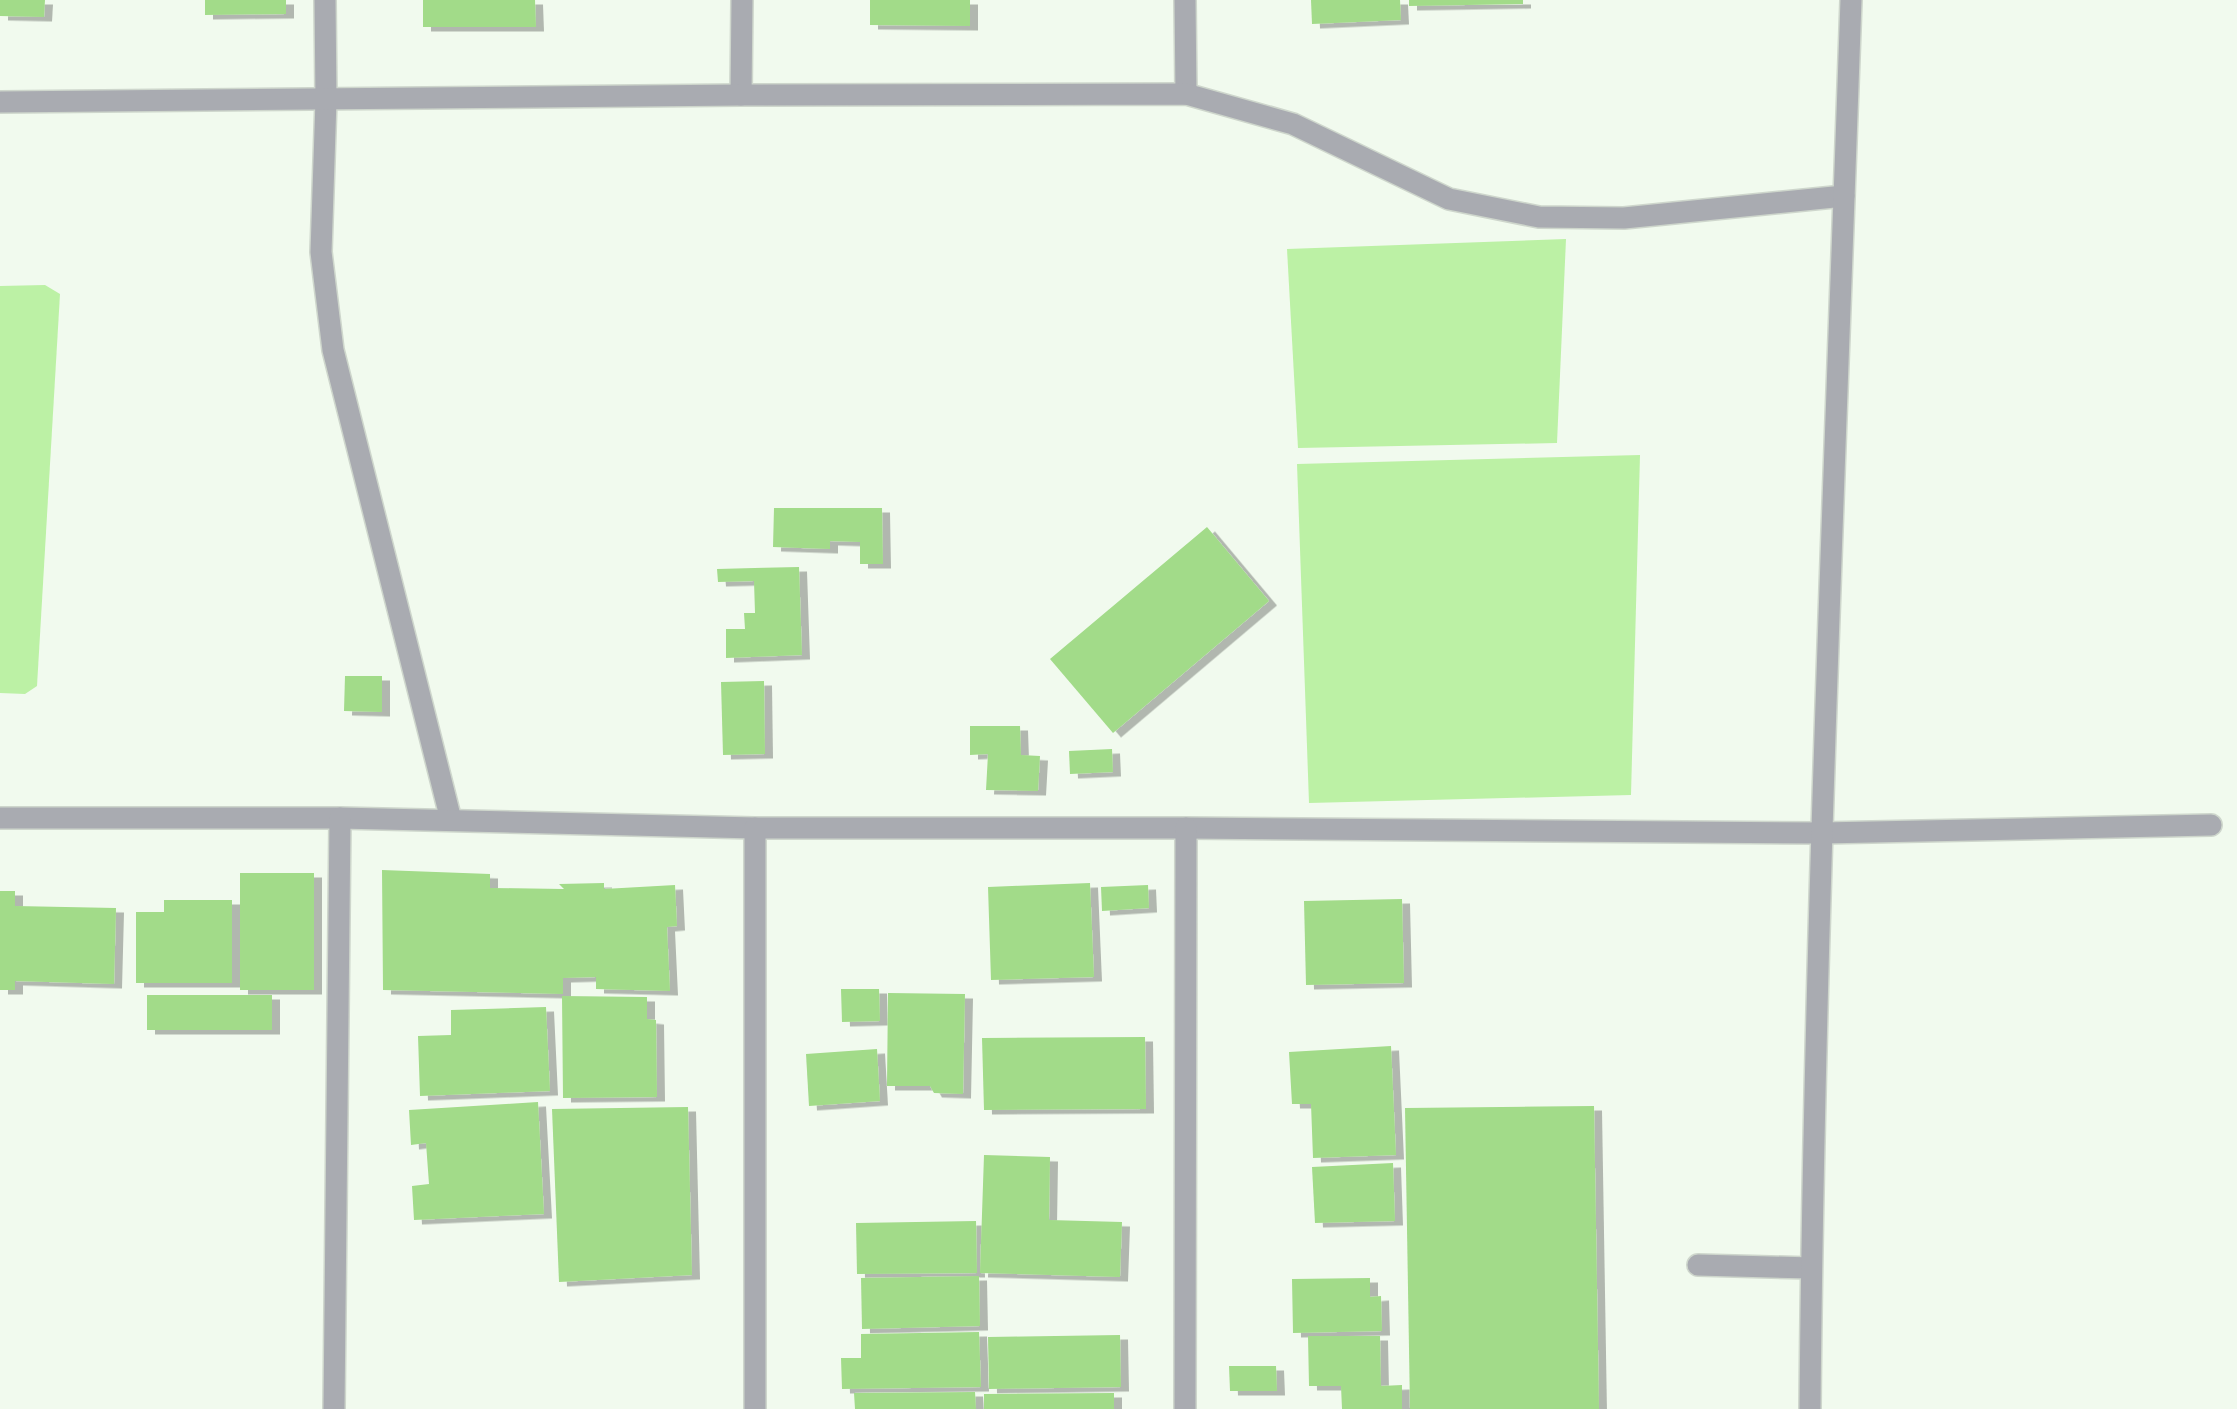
<svg xmlns="http://www.w3.org/2000/svg" width="2237" height="1409" viewBox="0 0 2237 1409" font-family="'Public Sans',sans-serif">
<defs>
<filter id="shadow"><feDropShadow dx="8" dy="4.5" stdDeviation="0" flood-color="#0004"/></filter>
</defs>
<rect width="100%" height="100%" fill="#f1faee"/>
<g fill="#bcf1a5">
<polygon points="1566,239 1557,443 1298,448 1287,249"/>
<polygon points="45,285 60,294 37,686 25,694 0,693 0,286"/>
<polygon points="1640,455 1631,795 1309,803 1297,464"/>
</g>
<g fill="#a2db89" filter="url(#shadow)">
<polygon points="0,0 45,0 44,17 0,16"/>
<polygon points="205,0 286,0 286,14 205,15"/>
<polygon points="423,0 535,0 536,27 423,27"/>
<polygon points="870,0 970,0 970,26 870,25"/>
<polygon points="1311,0 1400,0 1401,20 1312,24"/>
<polygon points="1409,0 1523,0 1523,4 1409,6"/>
<polygon points="774,508 882,508 883,564 860,564 860,542 830,541 830,549 773,547"/>
<polygon points="1207,527 1269,601 1113,733 1050,659"/>
<polygon points="799,567 802,655 726,658 726,629 745,629 744,613 755,613 754,581 718,582 717,569"/>
<polygon points="345,676 382,676 382,712 344,711"/>
<polygon points="764,681 765,754 723,755 721,682"/>
<polygon points="970,726 1020,726 1021,755 1040,756 1038,791 986,790 988,754 970,755"/>
<polygon points="1112,749 1113,772 1070,774 1069,751"/>
<polygon points="382,870 490,874 490,888 564,889 559,884 604,883 604,889 675,885 677,926 667,927 670,991 596,989 596,977 563,978 563,994 383,990"/>
<rect x="240" y="873" width="74" height="117"/>
<polygon points="1090,883 1094,977 991,980 988,887"/>
<polygon points="1148,885 1149,908 1102,911 1101,887"/>
<polygon points="0,891 15,891 15,906 116,908 114,984 15,981 15,990 0,990"/>
<polygon points="1402,899 1404,983 1306,985 1304,901"/>
<polygon points="164,900 232,900 232,983 136,983 136,912 164,912"/>
<polygon points="841,989 879,989 880,1021 842,1022"/>
<polygon points="888,993 965,994 963,1094 934,1093 930,1086 887,1086"/>
<rect x="147" y="995" width="125" height="35"/>
<polygon points="562,996 647,997 647,1019 656,1020 657,1097 563,1098"/>
<polygon points="546,1007 550,1091 420,1096 418,1036 451,1035 451,1010"/>
<polygon points="1145,1037 1146,1109 984,1110 982,1038"/>
<polygon points="1391,1046 1396,1155 1313,1158 1311,1104 1292,1104 1289,1052"/>
<polygon points="877,1049 880,1101 809,1106 806,1054"/>
<polygon points="538,1102 544,1214 414,1220 412,1186 429,1184 426,1143 411,1145 409,1110"/>
<polygon points="1594,1106 1599,1409 1410,1409 1405,1108"/>
<polygon points="688,1107 692,1275 559,1282 552,1109"/>
<polygon points="984,1155 1050,1157 1049,1220 1122,1222 1120,1277 980,1273"/>
<polygon points="1393,1163 1395,1221 1315,1223 1312,1167"/>
<polygon points="976,1221 977,1273 857,1274 856,1223"/>
<polygon points="979,1276 980,1326 862,1329 861,1278"/>
<polygon points="1370,1278 1370,1297 1381,1296 1382,1331 1293,1333 1292,1279"/>
<polygon points="979,1332 981,1387 842,1389 841,1358 861,1358 861,1334"/>
<polygon points="1120,1335 1121,1387 989,1389 988,1337"/>
<polygon points="1308,1336 1380,1336 1381,1386 1402,1385 1402,1409 1342,1409 1341,1386 1309,1386"/>
<polygon points="1229,1366 1276,1366 1277,1391 1230,1391"/>
<polygon points="975,1392 976,1409 855,1409 854,1393"/>
<polygon points="1114,1393 1114,1409 984,1409 984,1394"/>
</g>
<g fill="none" stroke-linecap="round" stroke-linejoin="round">
<g stroke="#ced6cc" stroke-width="24">
<g id="minor">
<polyline points="325,0 326,100 321,252 333,350 451,820"/>
<polyline points="1185,0 1186,94"/>
<polyline points="741,95 742,0"/>
<polyline points="0,102 741,95 1186,94 1293,124 1449,199 1539,217 1624,218 1844,196"/>
<polyline points="0,818 340,818 755,828"/>
<polyline points="1698,1265 1811,1268"/>
<polyline points="334,1409 340,818"/>
<polyline points="755,1409 755,828 1186,828 1822,833 2211,825"/>
<polyline points="1185,1409 1186,828"/>
<path d="M1810,1409C1814,939 1835,469 1851,0"/>
</g>
</g>
<use href="#minor" stroke="#a9abb1" stroke-width="21"/>
</g>
</svg>
